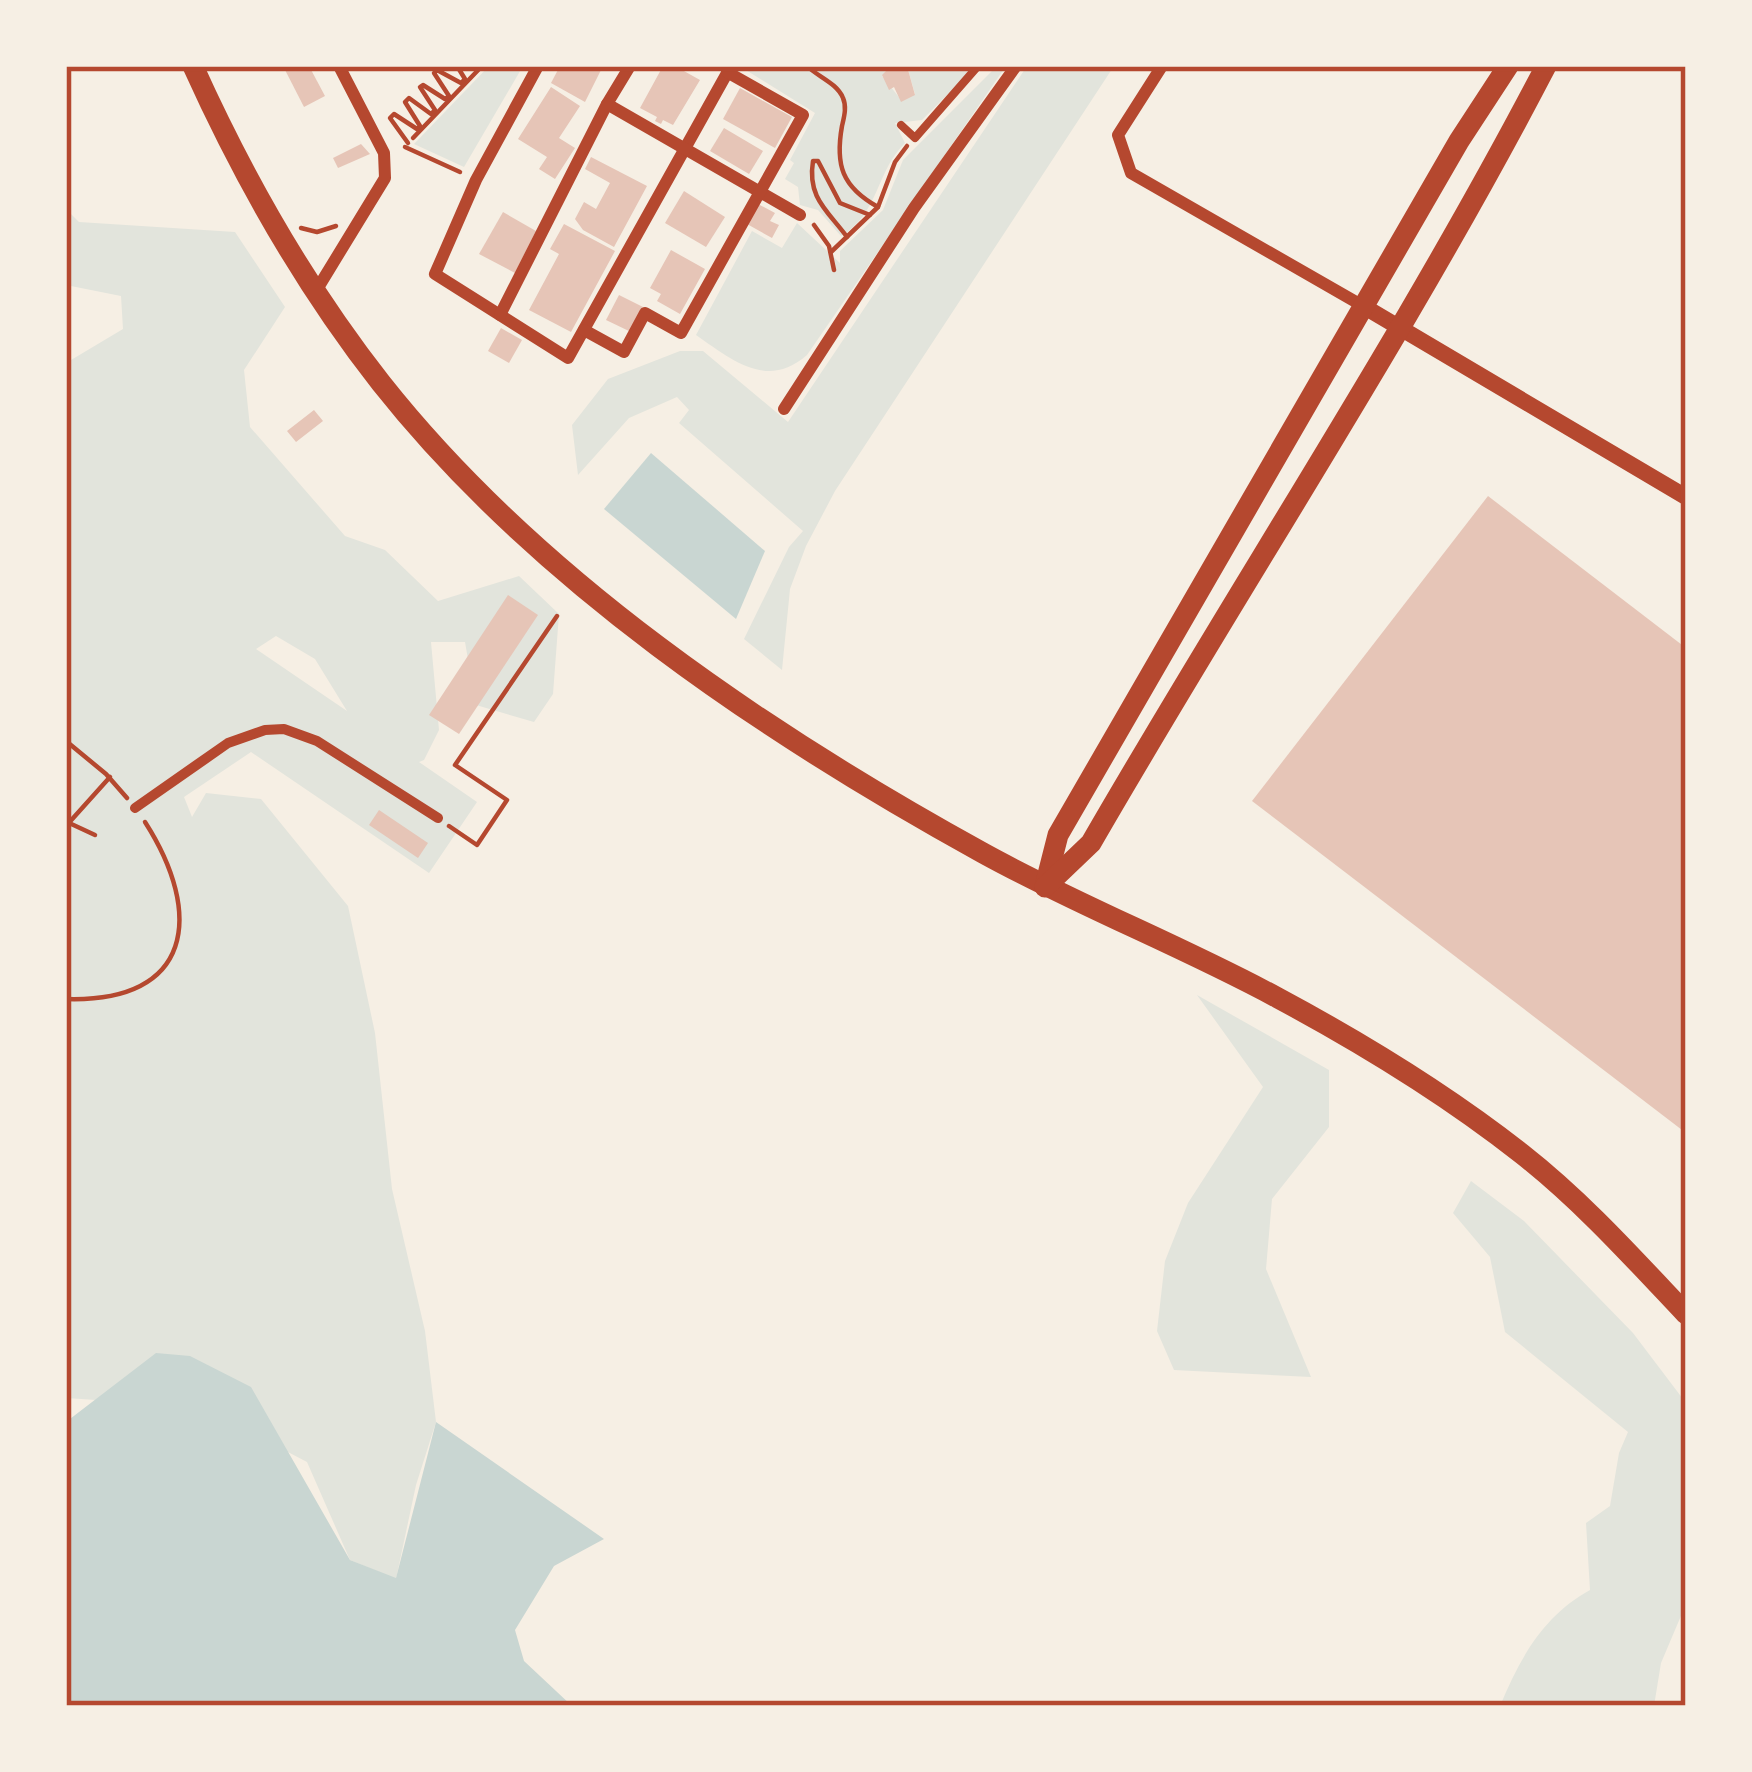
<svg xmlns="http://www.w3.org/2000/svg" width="1752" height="1772" viewBox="0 0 1752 1772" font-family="'Fira Sans',sans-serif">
<rect width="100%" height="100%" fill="#f6efe4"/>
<g fill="#e2e4dc" fill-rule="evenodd">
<polygon points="489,66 523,66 464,167 414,144"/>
<path d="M891,66L882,76L902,101L915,94L907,66L973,69L922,120L895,123L905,143C876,171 879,214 841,236L818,210L800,205L798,187L785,179L794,163L790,160L815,113L741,67Z"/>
<path d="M997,66H1006L807,355C767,390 732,360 696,335L752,231L782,248L797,223L840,263V251L883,210L903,160Z"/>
<polygon points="1027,66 1114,66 835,491 806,546 790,589 782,670 744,639 789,547 803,531 679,423 689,410 677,397 629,418 578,475 572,425 608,379 680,351 703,351 788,422"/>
<path d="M66,209L79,222L235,232L285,307L244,370L250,427L345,536L385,550L438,601L519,576L559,614L553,694L534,722L476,705L465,642H431L439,730L424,760L419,762L477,802L429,873L251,752L184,797L192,817L206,793L261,799L348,906L375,1033L392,1189L425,1331L436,1422L416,1485L396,1579L350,1560L307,1462L202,1407L66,1398V363L123,329L121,296L66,285ZM276,636L315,659L347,711L256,649Z"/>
<polygon points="1197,995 1329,1070 1329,1127 1272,1199 1266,1269 1311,1377 1174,1370 1157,1331 1165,1261 1188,1203 1263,1087"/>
<path d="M1471,1181L1524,1221L1633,1333L1686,1403V1604L1661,1663L1654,1706H1500C1520,1658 1543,1616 1590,1590L1586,1523L1610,1506L1619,1453L1628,1432L1505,1332L1490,1257L1453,1213Z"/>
</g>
<g fill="#c9d6d2">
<polygon points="651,453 765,551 736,619 604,509"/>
<polygon points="156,1353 190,1356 251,1387 350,1560 396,1578 436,1422 604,1539 554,1566 515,1630 524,1661 572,1706 66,1706 66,1422"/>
</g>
<g fill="#e6c5b7">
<polygon points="283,66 309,66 325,96 304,107"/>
<polygon points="560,66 603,66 585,102 551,83"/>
<polygon points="663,66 675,66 700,80 673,125 663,120 661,124 655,121 657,117 640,108"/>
<polygon points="891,66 907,66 915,95 901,102 894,87 889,90 882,75"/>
<polygon points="551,87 580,106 559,138 575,148 555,179 539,169 547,157 518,139"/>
<polygon points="740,88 792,117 775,148 723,119"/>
<polygon points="724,128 763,151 749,174 710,151"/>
<polygon points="361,144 370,154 338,168 333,158"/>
<polygon points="591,157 647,186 614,247 583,230 575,219 584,202 596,209 610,183 585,169"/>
<polygon points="684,191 725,217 706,247 665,223"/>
<polygon points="758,204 775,213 770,221 779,225 772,238 747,224"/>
<polygon points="503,212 536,231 515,273 479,254"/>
<polygon points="564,224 615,251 571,332 529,310 559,254 550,249"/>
<polygon points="671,250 705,269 680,314 657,301 661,294 650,288"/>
<polygon points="619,295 643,307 631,332 606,320"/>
<polygon points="501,328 522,340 509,363 488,351"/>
<polygon points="314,410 323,421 296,442 287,431"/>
<polygon points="1488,496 1686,648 1686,1133 1252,801"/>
<polygon points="508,595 538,615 459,734 429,715"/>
<polygon points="379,810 428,843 418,858 369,825"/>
</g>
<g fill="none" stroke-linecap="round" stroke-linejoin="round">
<g stroke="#b5482f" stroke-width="4.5">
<path d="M807,66C818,77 837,83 843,98C847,107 844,117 842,126C835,165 842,187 878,207"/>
<polyline points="413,138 482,66"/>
<polyline points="408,143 390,118 394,114 417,129 420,126 405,102 409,98 431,114 435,110 420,87 423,85 445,99 449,96 434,73 437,70 461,83 465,79 457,66"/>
<polyline points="405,147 460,172"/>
<polyline points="814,225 829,246 834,270"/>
<polyline points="301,228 317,232 336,226"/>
<path d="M847,237C828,211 807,198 813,161H818L840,203L870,215"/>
<polyline points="831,252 878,207 895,162 907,146"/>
<polyline points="66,741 106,774 127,798"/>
<polyline points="67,822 95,835"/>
<polyline points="66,826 110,777"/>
<polyline points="449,826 477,845 507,800 455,765 557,616"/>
<path d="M66,999C193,1003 204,914 145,822"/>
</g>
<polyline stroke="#b5482f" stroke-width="8" points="901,125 915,138 978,66"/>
<polyline stroke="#b5482f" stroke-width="10" points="135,808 228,743 265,730 284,729 317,741 438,818"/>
<g stroke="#b5482f" stroke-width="12">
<polyline points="538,66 476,180 435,274 568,358 731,66"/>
<polyline points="630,66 607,104 800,215"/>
<polyline points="1162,66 1118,135 1131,173 1363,306"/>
<polyline points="316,291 385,178 384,153 339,66"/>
<polyline points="500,315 607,104"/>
<polyline points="584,330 624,352 645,313 681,333 803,115 727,72"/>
<polyline points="784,409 914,208 1016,66"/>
</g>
<polyline stroke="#b5482f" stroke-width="16" points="1363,306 1686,497"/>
<g stroke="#b5482f" stroke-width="21">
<path d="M193,66C244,179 304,285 381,383C536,579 765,733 983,853C1079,906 1182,946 1278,998C1362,1043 1447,1095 1522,1154C1582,1201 1634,1259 1686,1314"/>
<polyline points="1045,886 1058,835 1459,141 1508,66"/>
<path d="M1045,887L1091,843C1241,583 1407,333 1546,66"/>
</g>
</g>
<rect width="1752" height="1772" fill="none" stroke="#f6efe4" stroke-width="138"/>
<rect x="69" y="69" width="1614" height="1634" fill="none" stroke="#b5482f" stroke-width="4.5"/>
</svg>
